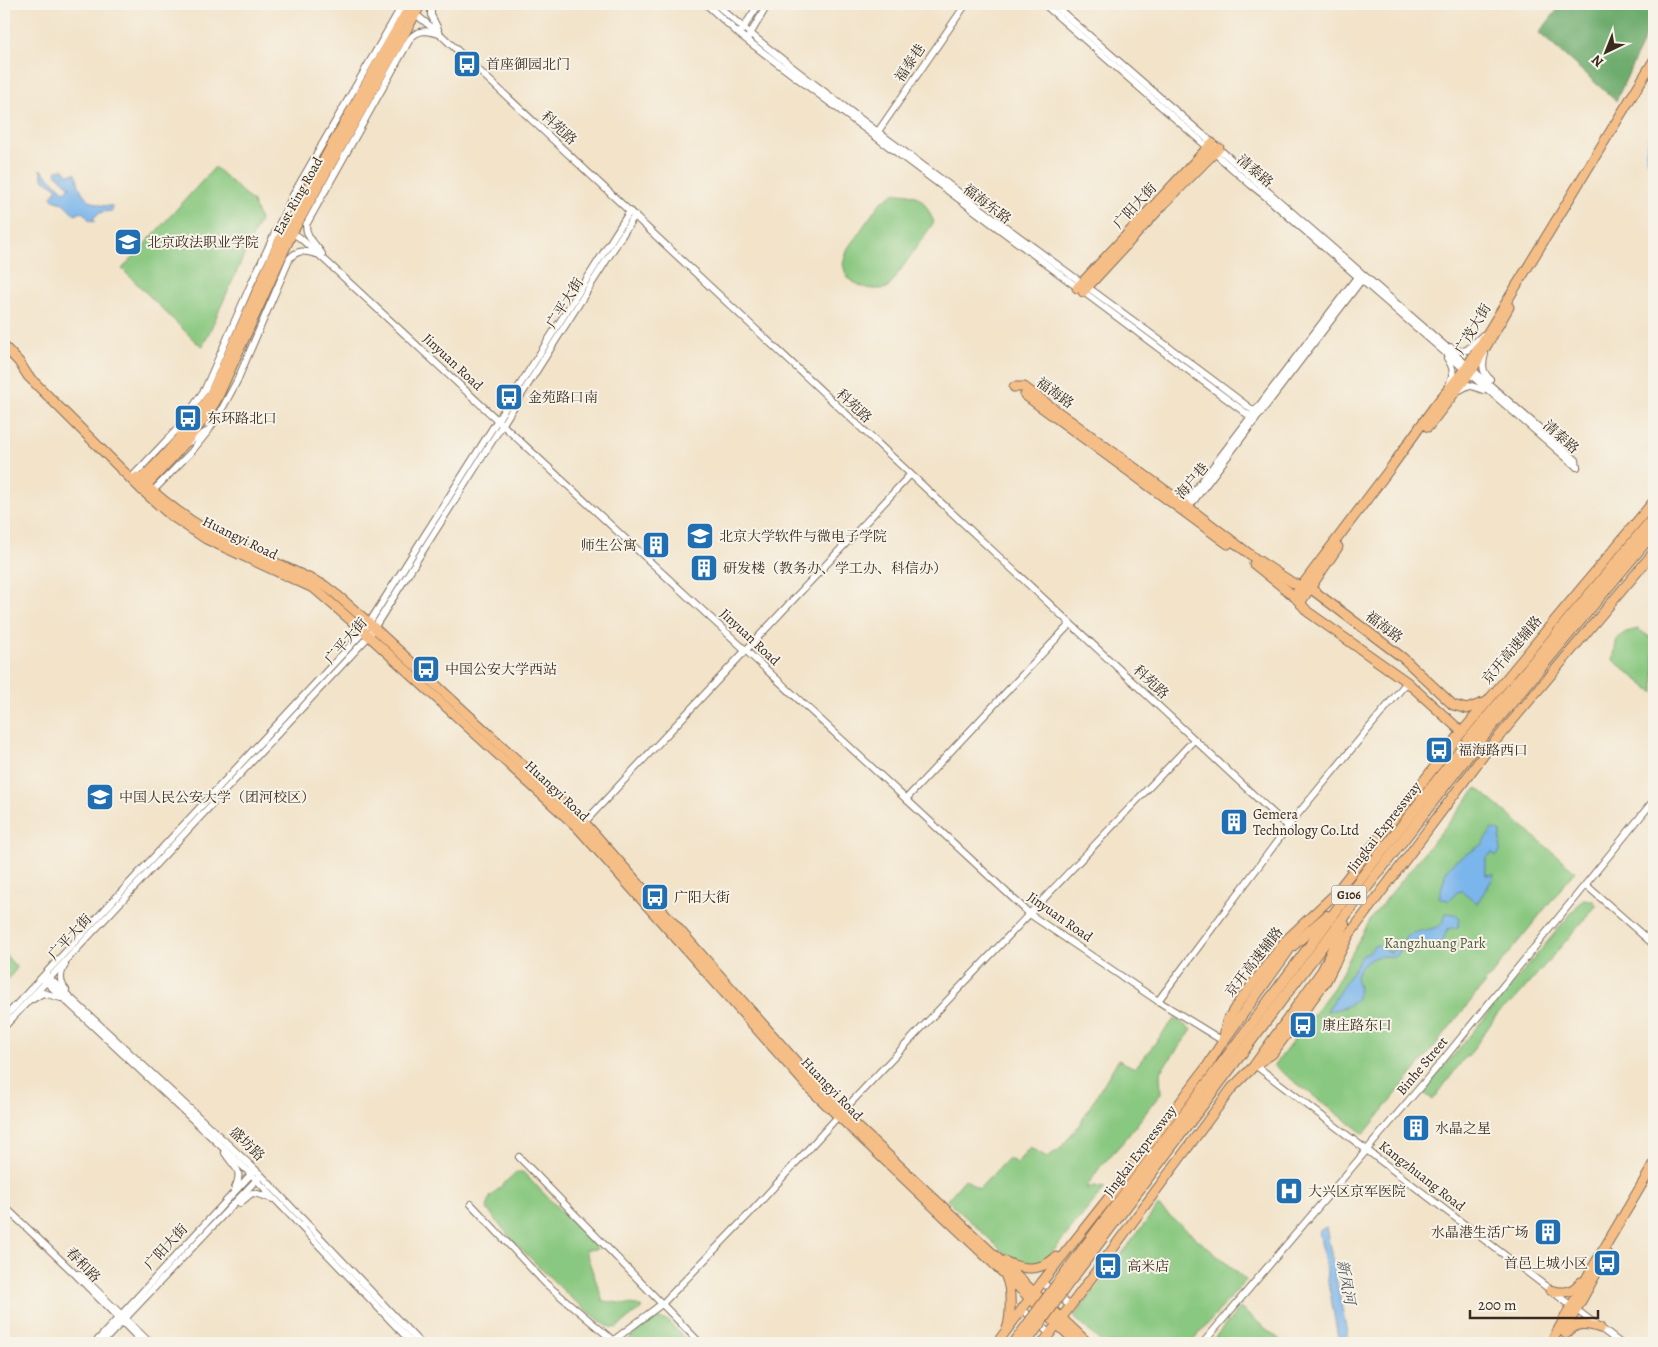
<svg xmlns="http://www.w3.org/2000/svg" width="1658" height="1347" viewBox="0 0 1658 1347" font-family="Alegreya,'Noto Serif SC',serif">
<rect width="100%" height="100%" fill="#f7f3e8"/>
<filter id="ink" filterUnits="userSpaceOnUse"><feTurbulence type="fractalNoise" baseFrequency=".02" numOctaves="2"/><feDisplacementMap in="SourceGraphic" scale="10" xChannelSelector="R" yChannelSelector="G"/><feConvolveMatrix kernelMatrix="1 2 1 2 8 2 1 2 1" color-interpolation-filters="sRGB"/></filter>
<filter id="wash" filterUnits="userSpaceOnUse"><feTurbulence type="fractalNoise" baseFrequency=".0096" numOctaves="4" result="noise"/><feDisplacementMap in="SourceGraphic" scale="20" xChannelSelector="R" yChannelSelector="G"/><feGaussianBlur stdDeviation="1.12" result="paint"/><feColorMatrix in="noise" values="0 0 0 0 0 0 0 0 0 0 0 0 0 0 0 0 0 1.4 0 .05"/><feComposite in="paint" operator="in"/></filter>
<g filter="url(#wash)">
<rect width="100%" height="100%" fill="#f2e3c9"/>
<g fill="#89c880" stroke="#62794f">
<polygon points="215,167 253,202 260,220 203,346 196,342 122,269"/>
<path d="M894,193C921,193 923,199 934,222L888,288C869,291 863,288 847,278L843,264L848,248L880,203Z"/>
<polygon points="1638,629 1654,640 1654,693 1613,660 1617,638 1626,632"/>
<polygon points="1477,788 1575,871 1364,1134 1274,1066 1334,987 1371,918"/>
<polygon points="1583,899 1592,900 1597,905 1512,1003 1510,1003 1498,1013 1468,1057 1466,1056 1433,1100 1423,1092"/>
<polygon points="4,953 17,968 4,984"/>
<polygon points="1175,1018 1192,1030 1160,1072 1161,1093 1124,1141 1100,1167 1086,1188 1095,1186 1105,1188 1045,1261 1031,1267 1020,1267 947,1200 965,1179 979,1189 1008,1158 1017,1163 1030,1147 1047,1157 1060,1149 1079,1125 1118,1060 1135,1068"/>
<polygon points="516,1172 523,1172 598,1249 585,1250 603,1301 636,1305 642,1308 616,1328 607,1326 570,1297 514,1242 487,1209 490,1197"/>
<polygon points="1158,1206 1246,1280 1191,1343 1102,1343 1074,1317"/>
<polygon points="1240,1308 1284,1343 1210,1343"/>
<polygon points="652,1318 667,1320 689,1343 627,1343 626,1342"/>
</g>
<polygon fill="#6eac6e" stroke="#546b46" points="1562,4 1654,4 1654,17 1616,101 1539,33"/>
<g fill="#7ab5eb" stroke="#5a7084">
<path d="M40,169L65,192L70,187L56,174L57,170L64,169L69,175L75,173C78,177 77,180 79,185C83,199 97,207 112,206L113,209L112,211L102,212L94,217L93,219L95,221L94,222L89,220L86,215L82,212L75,215L63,203L53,200L51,197L57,188L43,179Z"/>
<polygon points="1492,829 1501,832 1500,852 1497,856 1492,853 1486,858 1486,875 1494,874 1492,880 1477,903 1462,891 1457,892 1449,901 1439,897 1446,871 1455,861 1483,844"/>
<path d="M1446,913C1453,913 1457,914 1460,920L1458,927L1448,929L1442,942L1430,946L1421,941L1405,943L1401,946L1398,955C1389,958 1380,954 1371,959C1366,962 1356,971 1356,977C1357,981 1359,985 1359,989C1359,1006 1340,1009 1327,1011L1363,954L1369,952L1374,946L1377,945L1386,951L1392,952L1409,934L1438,927L1443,922Z"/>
<polygon points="1326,1227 1349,1343 1339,1343 1319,1231"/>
</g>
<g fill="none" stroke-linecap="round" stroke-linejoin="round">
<polyline stroke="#7ab5eb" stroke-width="8" points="1654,133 1649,152 1654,168"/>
</g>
</g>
<g filter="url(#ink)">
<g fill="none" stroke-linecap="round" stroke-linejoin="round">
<g stroke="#7b6b5a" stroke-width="8">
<g id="minor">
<polyline points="403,4 441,35 1288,827"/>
<polyline points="431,4 431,15 438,29"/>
<polyline points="706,4 739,34 773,60 1255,420"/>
<path d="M716,4C772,54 834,99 894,144C1015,235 1139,323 1259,415"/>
<polyline points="1044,4 1251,185 1265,196 1577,467"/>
<polyline points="1053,4 1576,460 1577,467"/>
<polyline points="742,30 759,4"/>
<polyline points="749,36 768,4"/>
<polyline points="877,133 966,4"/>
<polyline points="279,226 299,237 327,262 1031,915 1158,1001 1223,1041"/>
<path d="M322,254C316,244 306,238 306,225L410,39C418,29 427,30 439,34"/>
<polyline points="1450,347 1460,351 1467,350 1483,335"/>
<path d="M1485,354C1482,365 1482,372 1490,379"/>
<path d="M1447,358C1454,368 1454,374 1449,385"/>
<polyline points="1460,390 1469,385 1483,390"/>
<polyline points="186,444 206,432"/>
<polyline points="132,477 181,425 205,389 251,284 293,195 403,4"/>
<path d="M151,493L192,451L209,430L223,407L237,381L290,258C298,249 305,251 316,254"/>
<polyline points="1183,506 1360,273"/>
<polyline points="1185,510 1189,507 1363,278"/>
<polyline points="906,799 1070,624"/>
<polyline points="583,824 910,475"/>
<polyline points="1586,885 1654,945"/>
<path d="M65,965C60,973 59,982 66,990"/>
<polyline points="47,976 261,1175 420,1343"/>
<polyline points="44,980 251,1174 412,1343"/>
<polyline points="33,999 43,993 61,998"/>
<polyline points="1158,1001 1293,820 1407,682"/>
<polyline points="4,1018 364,631 630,211"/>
<polyline points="4,1027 369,636 635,215"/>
<polyline points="1255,1065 1620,1343"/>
<path d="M225,1153C234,1168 244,1169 235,1188"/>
<polyline points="519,1157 700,1343"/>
<polyline points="240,1203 252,1193 258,1194 273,1199"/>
<polyline points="471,1204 545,1283 615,1342"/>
<polyline points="4,1206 72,1271 143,1343"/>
<polyline points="78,1274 84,1278 150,1343"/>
<polyline points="1042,1282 1070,1306"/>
<polyline points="1022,1309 1050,1334"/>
<polyline points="95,1343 253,1172"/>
<polyline points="102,1343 259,1177"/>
<polyline points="610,1343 663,1303 752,1211 842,1112 1194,740"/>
<polyline points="1203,1343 1438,1066 1654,800"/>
</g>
</g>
<g stroke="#7b6b5a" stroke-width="11">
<g id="major">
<polyline points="1077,288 1212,143"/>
<polyline points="1083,292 1163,205 1219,148"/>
<polyline points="4,346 19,362 28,376 142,490 170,515 206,539 315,589 369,636 578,828 811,1090 1077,1343"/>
<polyline points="1014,387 1024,387 1184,504 1256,559 1293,583 1310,588 1403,658 1453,705 1467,709 1483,703"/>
<polyline points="1025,395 1228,544"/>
<polyline points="1428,427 1473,369 1509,307"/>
<path d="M137,477C160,499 184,517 211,533L324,585L337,595L369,623L584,822L814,1082L842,1112L1088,1343"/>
<path d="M137,483C165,457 191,426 211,394L285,229L411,4"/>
<path d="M142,490C169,461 197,433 217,399L292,233L421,4"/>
<polyline points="1254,564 1294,596 1308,612 1407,682 1462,732"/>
<polyline points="1294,596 1392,466 1434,407 1468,365 1654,60"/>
<polyline points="1300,603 1338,547"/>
<path d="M1004,1261C1023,1270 1040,1272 1056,1257"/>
<path d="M1006,1277C1012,1289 1011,1317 1007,1329"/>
<path d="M1550,1290C1564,1294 1571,1293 1581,1282"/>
<polyline points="1564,1332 1607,1254"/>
<path d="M1566,1334C1576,1322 1586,1323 1600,1328"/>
<polyline points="997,1343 1042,1282 1114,1191 1208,1065 1223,1041 1227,1021 1236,1006 1285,941 1334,895 1462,732 1654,501"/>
<polyline points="1043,1343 1232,1088 1255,1065 1272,1054 1326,981 1349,935 1486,752 1654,552"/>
<polyline points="1551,1343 1590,1272 1654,1164"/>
</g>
</g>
<g stroke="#7b6b5a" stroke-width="12">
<g id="highway">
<polyline points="1223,1041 1290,948 1327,916"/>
<polyline points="1255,1065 1323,970 1344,924"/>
<polyline points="1057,1284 1344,900 1470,738 1654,517"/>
<polyline points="1064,1289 1351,908 1477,744 1654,532"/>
</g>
</g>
<use href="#minor" stroke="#fff" stroke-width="6"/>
<use href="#major" stroke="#f6be87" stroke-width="9"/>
<use href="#highway" stroke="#f6be87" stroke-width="10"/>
<g stroke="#7b6b5a" stroke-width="12" stroke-linecap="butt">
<g id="highway-bridge">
<polyline points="1015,1342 1057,1284"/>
<polyline points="1026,1343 1064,1289"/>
</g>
</g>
<use href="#highway-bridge" stroke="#f6be87" stroke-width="10"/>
</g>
</g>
<defs>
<g id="bus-square" transform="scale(1.4375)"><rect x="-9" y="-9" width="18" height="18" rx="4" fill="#1f6fb2" stroke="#f7f3e8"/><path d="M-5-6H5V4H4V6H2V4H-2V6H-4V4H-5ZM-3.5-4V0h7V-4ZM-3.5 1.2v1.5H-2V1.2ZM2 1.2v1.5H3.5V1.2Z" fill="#fff"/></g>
<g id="university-square" transform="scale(1.4375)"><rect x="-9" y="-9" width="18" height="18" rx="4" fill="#1f6fb2" stroke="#f7f3e8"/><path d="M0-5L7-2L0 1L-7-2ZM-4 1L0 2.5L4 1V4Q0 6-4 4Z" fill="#fff"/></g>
<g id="building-square" transform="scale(1.4375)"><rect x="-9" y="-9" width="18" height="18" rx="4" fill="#1f6fb2" stroke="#f7f3e8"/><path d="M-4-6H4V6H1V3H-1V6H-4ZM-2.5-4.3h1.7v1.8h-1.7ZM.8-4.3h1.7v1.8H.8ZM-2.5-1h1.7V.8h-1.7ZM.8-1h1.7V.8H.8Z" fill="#fff"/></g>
<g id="hospital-square" transform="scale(1.4375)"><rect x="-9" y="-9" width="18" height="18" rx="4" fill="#1f6fb2" stroke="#f7f3e8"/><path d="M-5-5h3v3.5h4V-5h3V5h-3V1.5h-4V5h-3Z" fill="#fff"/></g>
</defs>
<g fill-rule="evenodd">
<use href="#bus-square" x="467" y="64"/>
<use href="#university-square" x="128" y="242"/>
<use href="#bus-square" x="509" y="397"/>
<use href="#bus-square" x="188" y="418"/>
<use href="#university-square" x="700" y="536"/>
<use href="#building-square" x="656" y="545"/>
<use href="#building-square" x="704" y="568"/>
<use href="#bus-square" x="426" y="669"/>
<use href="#bus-square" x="1439" y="750"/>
<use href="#university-square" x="100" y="797"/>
<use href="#building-square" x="1234" y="822"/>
<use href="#bus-square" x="655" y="897"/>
<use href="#bus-square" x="1303" y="1025"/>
<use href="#building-square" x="1416" y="1128"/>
<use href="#hospital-square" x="1289" y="1191"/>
<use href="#building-square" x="1548" y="1232"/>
<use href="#bus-square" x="1607" y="1263"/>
<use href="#bus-square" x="1108" y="1266"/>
</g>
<g text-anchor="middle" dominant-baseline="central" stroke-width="4" stroke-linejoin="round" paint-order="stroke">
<rect fill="#f7f3e8" stroke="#73665b" stroke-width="1" x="1331.5" y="885.5" width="35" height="19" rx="4"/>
<g font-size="12" font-weight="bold" fill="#3b2a1e">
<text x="1349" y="895">G106</text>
</g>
<g font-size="14" fill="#3b2a1e" stroke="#f7f3e8">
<text transform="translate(910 63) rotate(-56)">福泰巷</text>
<text transform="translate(559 128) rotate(43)">科苑路</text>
<text transform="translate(1255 171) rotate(40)">清泰路</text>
<text transform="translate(298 196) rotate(-61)">East Ring Road</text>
<text transform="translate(987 204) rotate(37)">福海东路</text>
<text transform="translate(1135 206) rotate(-47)">广阳大街</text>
<text transform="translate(565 303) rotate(-58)">广平大街</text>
<text transform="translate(1473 329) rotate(-59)">广茂大街</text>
<text transform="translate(453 362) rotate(43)">Jinyuan Road</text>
<text transform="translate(1055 393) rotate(36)">福海路</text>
<text transform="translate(854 406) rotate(43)">科苑路</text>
<text transform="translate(1561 437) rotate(41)">清泰路</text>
<text transform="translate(1192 481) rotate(-50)">海户巷</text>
<text transform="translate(240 538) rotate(26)">Huangyi Road</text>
<text transform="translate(1384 627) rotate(37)">福海路</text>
<text transform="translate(750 637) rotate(43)">Jinyuan Road</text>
<text transform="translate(346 641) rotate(-49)">广平大街</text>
<text transform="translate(1512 650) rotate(-50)">京开高速辅路</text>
<text transform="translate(1151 682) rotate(43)">科苑路</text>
<text transform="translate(557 791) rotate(43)">Huangyi Road</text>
<text transform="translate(1384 827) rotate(-52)">Jingkai Expressway</text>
<text transform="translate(1060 917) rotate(35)">Jinyuan Road</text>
<text transform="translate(70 937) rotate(-47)">广平大街</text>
<text transform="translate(1254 962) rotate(-52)">京开高速辅路</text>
<text transform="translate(1422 1066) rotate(-50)">Binhe Street</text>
<text transform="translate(832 1089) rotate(46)">Huangyi Road</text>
<text transform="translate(247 1144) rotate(44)">盛坊路</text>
<text transform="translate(1140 1151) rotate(-53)">Jingkai Expressway</text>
<text transform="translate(1422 1176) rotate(38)">Kangzhuang Road</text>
<text transform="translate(166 1247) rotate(-47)">广阳大街</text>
<text transform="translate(83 1265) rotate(46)">春和路</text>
</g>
<g font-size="14" fill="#3b2a1e" stroke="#f7f3e8" text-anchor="start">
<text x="486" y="64">首座御园北门</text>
<text x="147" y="242">北京政法职业学院</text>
<text x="528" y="397">金苑路口南</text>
<text x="207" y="418">东环路北口</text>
<text x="719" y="536">北京大学软件与微电子学院</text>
<text x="637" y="545" text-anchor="end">师生公寓</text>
<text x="723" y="568">研发楼（教务办、学工办、科信办）</text>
<text x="445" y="669">中国公安大学西站</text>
<text x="1458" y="750">福海路西口</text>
<text x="119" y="797">中国人民公安大学（团河校区）</text>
<text x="1253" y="814">Gemera<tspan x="1253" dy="16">Technology Co.Ltd</tspan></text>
<text x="674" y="897">广阳大街</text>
<text x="1322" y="1025">康庄路东口</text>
<text x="1435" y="1128">水晶之星</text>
<text x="1308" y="1191">大兴区京军医院</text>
<text x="1529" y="1232" text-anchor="end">水晶港生活广场</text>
<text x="1588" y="1263" text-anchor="end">首邑上城小区</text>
<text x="1127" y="1266">高米店</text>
</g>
<g font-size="14" fill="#52593b" stroke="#f7f3e8">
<text x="1435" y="943">Kangzhuang Park</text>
</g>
<g font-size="15" font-style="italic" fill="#4e545c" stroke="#f7f3e8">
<text transform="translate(1346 1282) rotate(80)">新凤河</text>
</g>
</g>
<rect width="1658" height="1347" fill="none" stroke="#f7f3e8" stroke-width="20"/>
<g transform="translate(1606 52) rotate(223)" stroke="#f7f3e8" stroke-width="4" paint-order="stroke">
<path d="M0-4L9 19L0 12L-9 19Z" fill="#3b2a1e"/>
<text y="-8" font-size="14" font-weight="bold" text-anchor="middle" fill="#3b2a1e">N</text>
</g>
<path d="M1470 1310v8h128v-8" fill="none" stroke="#3b2a1e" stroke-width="2.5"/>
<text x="1478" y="1310" font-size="15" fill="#3b2a1e" stroke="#f7f3e8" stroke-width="4" paint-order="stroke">200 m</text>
</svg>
